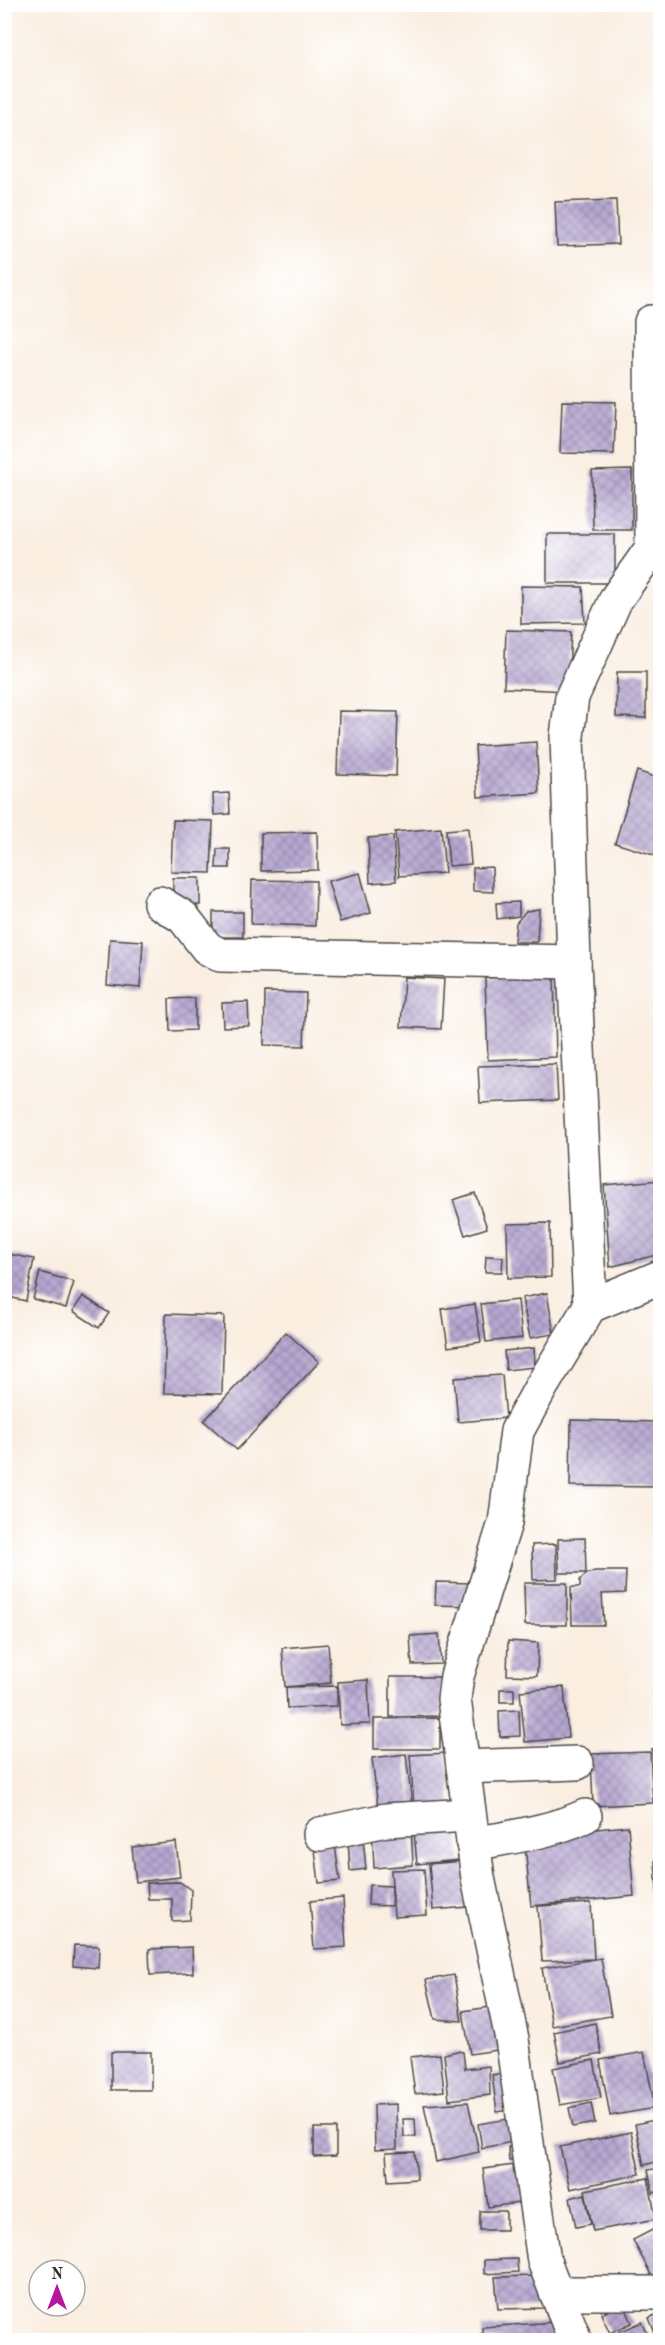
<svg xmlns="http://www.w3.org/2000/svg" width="665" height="2345" viewBox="0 0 665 2345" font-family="'Old Standard TT',serif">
<defs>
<pattern id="building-cross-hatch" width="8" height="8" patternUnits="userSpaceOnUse" patternTransform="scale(1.5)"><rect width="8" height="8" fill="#b7a8d2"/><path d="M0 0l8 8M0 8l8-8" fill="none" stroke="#9589ab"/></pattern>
</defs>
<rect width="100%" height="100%" fill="#fff"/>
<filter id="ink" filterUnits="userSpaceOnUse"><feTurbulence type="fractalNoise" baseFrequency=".0167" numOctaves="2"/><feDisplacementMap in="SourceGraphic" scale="12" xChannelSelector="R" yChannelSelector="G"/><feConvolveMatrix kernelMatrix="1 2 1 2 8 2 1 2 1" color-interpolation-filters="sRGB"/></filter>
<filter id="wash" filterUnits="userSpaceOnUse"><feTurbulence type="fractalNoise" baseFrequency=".008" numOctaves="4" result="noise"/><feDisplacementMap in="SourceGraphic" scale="24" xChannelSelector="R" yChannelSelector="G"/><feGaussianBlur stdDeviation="1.35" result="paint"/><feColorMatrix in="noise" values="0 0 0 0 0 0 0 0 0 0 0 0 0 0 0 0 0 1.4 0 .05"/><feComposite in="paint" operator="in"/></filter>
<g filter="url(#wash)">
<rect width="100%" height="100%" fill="#faeee1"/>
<g id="blocks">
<g fill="url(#building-cross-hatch)">
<polygon points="616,200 618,244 557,246 555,202"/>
<polygon points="562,401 616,402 614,454 560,453"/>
<polygon points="632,470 632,530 593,530 592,471"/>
<rect x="547" y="534" width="68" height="49"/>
<polygon points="521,586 583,587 585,623 521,624"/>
<polygon points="506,630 571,632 568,691 504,688"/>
<polygon points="617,672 646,672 646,718 616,717"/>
<polygon points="339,711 398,712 396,776 337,774"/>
<polygon points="536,742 539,793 478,797 475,746"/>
<polygon points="637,771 660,779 660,857 615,843"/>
<polygon points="229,793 230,814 214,815 213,794"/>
<polygon points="173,820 213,821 211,873 171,872"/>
<polygon points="441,828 445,873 399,876 395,832"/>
<polygon points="468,828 471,864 449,866 446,830"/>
<polygon points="317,832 318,870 261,871 261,833"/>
<polygon points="393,836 396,881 370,883 368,838"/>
<polygon points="217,849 230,849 230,868 216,868"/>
<polygon points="492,867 493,892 473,891 473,868"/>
<polygon points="360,873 371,913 340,922 328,881"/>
<rect x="173" y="878" width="27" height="27"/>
<polygon points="252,880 316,881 315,926 251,924"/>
<polygon points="519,902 519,916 497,919 496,903"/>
<polygon points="539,909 537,942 514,942 516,923 526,911"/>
<rect x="213" y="912" width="30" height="25"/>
<polygon points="110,939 143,941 140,988 107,985"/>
<polygon points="554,975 556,1057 488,1060 485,978"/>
<polygon points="404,977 444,979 441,1029 401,1027"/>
<polygon points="265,992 306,993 304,1046 264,1045"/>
<polygon points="195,998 195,1030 170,1031 169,999"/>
<polygon points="248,1002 249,1026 223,1027 222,1003"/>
<polygon points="556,1064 558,1100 480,1103 478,1066"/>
<polygon points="660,1180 660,1254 610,1267 604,1185"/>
<polygon points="475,1193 487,1228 465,1235 453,1200"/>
<polygon points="550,1223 551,1277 508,1278 507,1224"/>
<polygon points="4,1253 34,1259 26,1301 4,1296"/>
<polygon points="486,1256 503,1257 502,1272 485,1272"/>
<polygon points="40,1272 74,1282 66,1308 33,1299"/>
<polygon points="547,1293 554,1334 530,1338 522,1298"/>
<polygon points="83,1296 109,1313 99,1328 73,1311"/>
<polygon points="518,1300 522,1338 486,1342 481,1304"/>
<polygon points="475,1304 481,1342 448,1347 442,1309"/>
<polygon points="166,1314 224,1316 222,1394 164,1393"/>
<polygon points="286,1332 319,1362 237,1450 204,1421"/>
<polygon points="534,1348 535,1367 506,1370 504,1351"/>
<polygon points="502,1375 506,1418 458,1422 454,1378"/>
<polygon points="571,1420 660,1422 660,1487 570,1486"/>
<polygon points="585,1538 586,1573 559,1573 558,1539"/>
<polygon points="556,1544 557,1579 533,1580 532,1545"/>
<polygon points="595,1571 626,1571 625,1593 602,1594 604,1625 572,1625 571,1587 580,1587 580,1580 586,1574"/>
<polygon points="436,1582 471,1583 470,1606 435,1605"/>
<polygon points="524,1583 567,1583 567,1625 525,1625"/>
<polygon points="439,1634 441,1664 412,1665 410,1636"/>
<polygon points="508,1641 538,1643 537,1676 507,1675"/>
<polygon points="328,1644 331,1683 285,1687 282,1648"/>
<polygon points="390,1677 442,1677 442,1716 390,1717"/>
<polygon points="368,1680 370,1724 340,1725 338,1682"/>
<polygon points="337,1686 337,1706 287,1708 286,1687"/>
<polygon points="564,1687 568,1738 525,1742 520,1691"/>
<rect x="500" y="1689" width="14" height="13"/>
<polygon points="519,1710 520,1736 500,1737 499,1711"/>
<polygon points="440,1718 440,1749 374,1749 374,1719"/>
<polygon points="660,1748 660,1791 655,1792 652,1749"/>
<polygon points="650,1752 653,1803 593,1806 591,1754"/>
<polygon points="447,1753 451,1805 414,1808 410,1755"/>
<polygon points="406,1754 413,1812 379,1816 372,1758"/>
<polygon points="457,1818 460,1860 417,1864 413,1822"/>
<polygon points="411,1824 413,1865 374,1868 372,1826"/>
<polygon points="628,1826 634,1896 531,1906 524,1836"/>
<polygon points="334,1838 340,1881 319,1883 314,1841"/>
<polygon points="363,1839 366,1869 350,1871 348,1840"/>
<polygon points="176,1842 180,1877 136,1882 132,1847"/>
<polygon points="464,1861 468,1907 433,1910 429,1864"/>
<polygon points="655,1861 660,1861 660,1905 658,1905"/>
<polygon points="424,1869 427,1915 394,1917 391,1870"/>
<polygon points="180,1882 191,1890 190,1920 172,1921 172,1899 148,1899 147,1883"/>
<polygon points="369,1885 392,1886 391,1906 368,1905"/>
<polygon points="343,1898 346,1947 314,1949 310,1901"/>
<polygon points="591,1903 594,1959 542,1961 538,1906"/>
<polygon points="74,1945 99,1946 98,1968 73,1966"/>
<polygon points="192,1947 193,1973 150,1975 149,1949"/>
<polygon points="601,1958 611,2016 552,2026 542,1968"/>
<polygon points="454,1975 462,2021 435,2019 426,1980"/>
<polygon points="497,2006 504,2049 470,2054 463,2011"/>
<polygon points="595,2023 602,2054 560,2062 554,2032"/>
<polygon points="457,2051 463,2052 465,2069 489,2066 490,2095 449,2100 444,2054"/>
<rect x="111" y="2052" width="40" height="38"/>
<polygon points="644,2052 655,2108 610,2116 600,2060"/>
<polygon points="440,2054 444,2091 415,2094 410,2057"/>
<polygon points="594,2060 601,2098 560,2105 553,2068"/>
<polygon points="511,2072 517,2109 497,2112 492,2075"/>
<polygon points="468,2102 479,2152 436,2162 424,2105"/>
<polygon points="591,2103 595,2123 573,2127 569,2108"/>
<polygon points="396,2104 397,2149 375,2150 374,2105"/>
<polygon points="403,2119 415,2119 416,2137 404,2137"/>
<polygon points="508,2119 512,2142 482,2148 478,2124"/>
<polygon points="660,2119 660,2161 644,2165 635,2124"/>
<polygon points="314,2128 336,2128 336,2156 314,2157"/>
<polygon points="631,2132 640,2174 570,2189 560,2147"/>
<polygon points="522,2146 523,2160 509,2161 508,2147"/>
<polygon points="415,2152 417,2179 388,2181 386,2153"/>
<polygon points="522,2164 527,2202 488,2207 483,2169"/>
<polygon points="660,2168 660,2191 653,2193 648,2170"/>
<polygon points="648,2178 656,2219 593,2231 585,2190"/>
<polygon points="585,2194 591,2224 576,2227 570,2198"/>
<rect x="480" y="2211" width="26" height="19"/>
<polygon points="660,2226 660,2281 656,2284 633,2240"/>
<polygon points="517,2259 518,2272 484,2274 484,2260"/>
<polygon points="542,2276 544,2308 498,2309 495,2277"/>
<polygon points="624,2304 632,2323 610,2333 601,2314"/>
<polygon points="660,2313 660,2334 656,2336 649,2318"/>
<polygon points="556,2322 558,2340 483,2340 482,2327"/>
<polygon points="642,2322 650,2338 645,2340 623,2340 619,2332"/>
</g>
</g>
</g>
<g filter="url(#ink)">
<use href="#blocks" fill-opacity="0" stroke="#4a4846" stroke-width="1.5"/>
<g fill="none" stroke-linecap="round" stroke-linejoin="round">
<g stroke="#4a4846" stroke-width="36">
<g id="minor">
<polyline points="160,903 183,917 207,948 220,955 574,962"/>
<polyline points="590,1306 574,962 567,736 572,697 616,599 652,548 651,322"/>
<polyline points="463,1767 577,1763"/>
<polyline points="320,1834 386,1820 469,1815"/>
<path d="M473,1844C511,1837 550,1832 585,1816"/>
<polyline points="556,2293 660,2293"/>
<polyline points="575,2340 544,2261 512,2039 478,1878 454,1699 457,1676 505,1523 517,1431 540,1389 590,1306 660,1277"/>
</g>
</g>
<use href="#minor" stroke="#fff" stroke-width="33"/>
</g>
</g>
<rect width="665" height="2345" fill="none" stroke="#fff" stroke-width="24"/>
<g transform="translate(57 2288)"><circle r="28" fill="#ffffff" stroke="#aaaaaa" stroke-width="1.5"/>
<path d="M0-4.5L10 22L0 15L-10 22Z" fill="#b5179e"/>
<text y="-9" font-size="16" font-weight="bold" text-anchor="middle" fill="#2b2b2b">N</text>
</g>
</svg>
